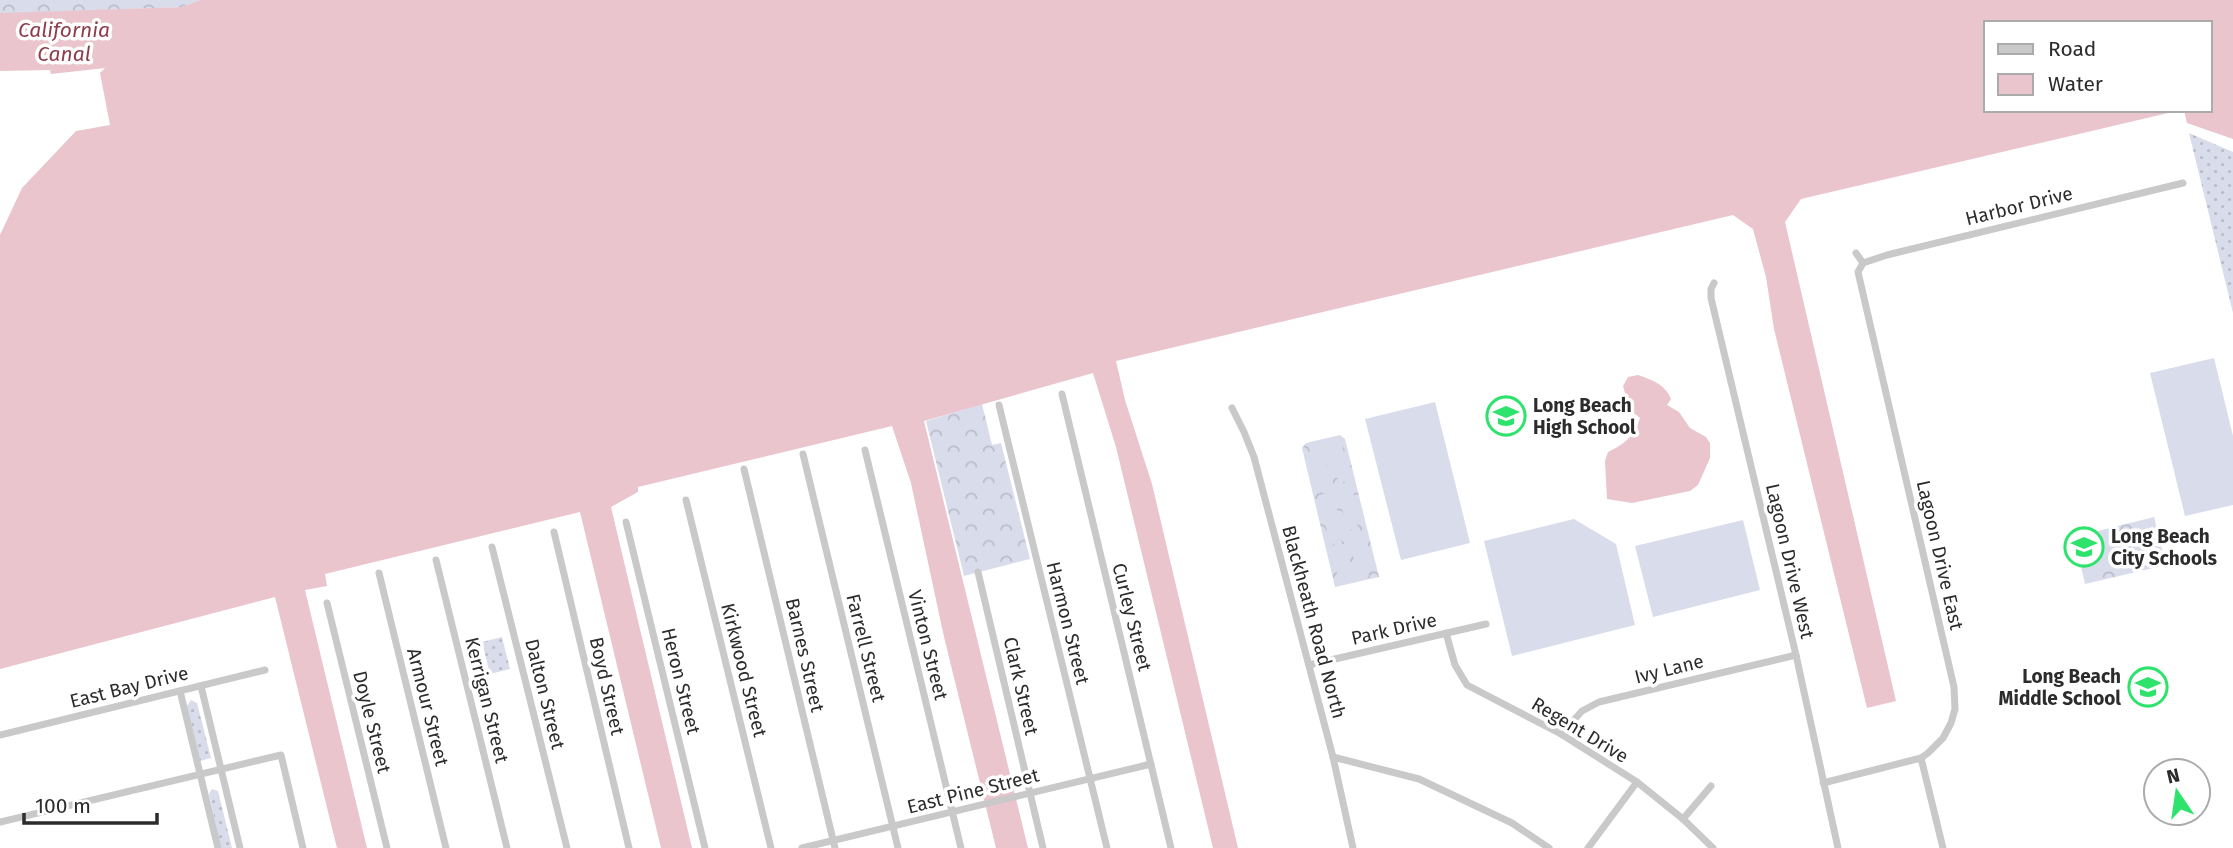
<svg xmlns="http://www.w3.org/2000/svg" width="2233" height="848" viewBox="0 0 2233 848" font-family="'Fira Sans',sans-serif">
<defs>
<pattern id="grass-dots" width="8" height="8" patternUnits="userSpaceOnUse" patternTransform="scale(1.75)"><rect width="8" height="8" fill="#d9dcea"/><path d="M2 2h.1M6 6h.1" fill="none" stroke="#babdc9" stroke-width="1.8" stroke-linecap="round"/></pattern>
<pattern id="forest-crowns" width="20" height="18" patternUnits="userSpaceOnUse" patternTransform="scale(1.75)"><rect width="20" height="18" fill="#d9dcea"/><path d="M2 6a3 3 0 1 1 6 0M12 15a3 3 0 1 1 6 0" fill="none" stroke="#babdc9"/></pattern>
</defs>
<rect width="100%" height="100%" fill="#fff"/>
<g fill="url(#grass-dots)">
<polygon points="2189,133 2233,152 2233,313"/>
<polygon points="502,637 510,669 490,674 482,642"/>
<polygon points="191,700 197,703 211,758 200,761 187,706"/>
<polygon points="212,789 218,791 232,848 221,848 209,794"/>
</g>
<g fill="url(#forest-crowns)">
<polygon points="0,0 200,0 182,7 0,14"/>
<polygon points="982,404 992,445 1001,443 1030,559 964,576 926,421"/>
<polygon points="1340,435 1345,439 1379,577 1335,587 1302,448 1306,443"/>
<polygon points="2154,517 2166,565 2085,584 2074,537"/>
</g>
<g fill="#d9dcea">
<polygon points="2214,358 2233,436 2233,505 2185,516 2150,373"/>
<polygon points="1435,402 1470,543 1401,560 1365,419"/>
<polygon points="1338,440 1339,444 1342,444 1349,475 1346,476 1347,481 1339,483 1338,478 1335,478 1327,447 1330,446 1330,442"/>
<polygon points="1318,444 1319,449 1323,449 1330,479 1327,480 1328,485 1320,487 1319,482 1316,483 1308,452 1311,451 1310,446"/>
<polygon points="1349,487 1350,492 1353,492 1360,522 1357,523 1358,528 1350,530 1349,525 1346,526 1339,495 1342,494 1341,489"/>
<polygon points="1330,492 1331,497 1334,496 1341,527 1339,528 1340,533 1331,535 1330,530 1327,531 1319,500 1323,499 1322,494"/>
<polygon points="1574,519 1616,544 1635,625 1512,656 1484,541"/>
<polygon points="1743,520 1760,590 1653,617 1635,546"/>
<polygon points="2152,527 2159,558 2145,561 2137,530"/>
<polygon points="2133,531 2140,562 2126,566 2118,535"/>
<polygon points="1360,535 1361,540 1364,539 1371,570 1368,571 1369,576 1361,578 1360,573 1357,573 1350,543 1353,542 1352,537"/>
<polygon points="2114,536 2121,567 2107,570 2099,539"/>
<polygon points="1341,539 1342,544 1345,544 1352,575 1350,576 1351,580 1343,582 1341,578 1338,578 1331,547 1334,546 1333,541"/>
<polygon points="2094,540 2102,571 2088,575 2080,544"/>
</g>
<g fill="#eac5cd">
<polygon points="200,0 2233,0 2233,139 2187,123 2184,110 2210,110 2210,23 1986,23 1986,110 2181,110 1801,199 1785,222 1896,701 1867,708 1774,329 1766,277 1753,229 1733,215 1116,361 1125,400 1152,484 1238,848 1213,848 1116,447 1093,373 924,421 1028,848 996,848 944,637 911,483 892,426 638,487 638,492 611,507 692,848 661,848 580,512 325,574 327,586 305,590 367,848 337,848 275,597 0,669 0,235 22,188 76,131 110,125 100,73 105,68 51,74 50,70 0,71 0,13 182,7"/>
<path d="M1638,375C1652,380 1665,384 1671,399L1667,405L1679,412L1690,428L1706,437L1710,443V458L1698,485L1690,491L1632,503L1607,499L1605,461L1608,452C1625,444 1634,436 1640,418L1630,410L1623,386L1628,377Z"/>
</g>
<g fill="none" stroke-linecap="round" stroke-linejoin="round">
<g stroke="#c9c9c9" stroke-width="7">
<polyline points="1863,263 1887,255 2183,183"/>
<polyline points="1714,283 1711,289 1711,298 1796,655 1838,848"/>
<polyline points="1062,394 1171,848"/>
<polyline points="999,405 1107,848"/>
<polyline points="1232,408 1244,432 1254,457 1333,757 1353,848"/>
<polyline points="865,450 961,848"/>
<polyline points="803,454 898,848"/>
<polyline points="744,469 835,848"/>
<polyline points="686,500 771,848"/>
<polyline points="626,522 705,848"/>
<polyline points="554,532 629,848"/>
<polyline points="492,547 567,848"/>
<polyline points="436,560 507,848"/>
<polyline points="978,572 1043,848"/>
<polyline points="379,573 446,848"/>
<polyline points="327,603 387,848"/>
<polyline points="1446,633 1455,665 1467,685 1561,734 1637,782 1683,819 1713,848"/>
<polyline points="1309,665 1486,624"/>
<polyline points="201,686 240,848"/>
<polyline points="180,691 218,848"/>
<polyline points="1561,734 1582,711 1599,702 1796,655"/>
<polyline points="0,735 265,670"/>
<polyline points="1333,757 1419,779 1512,823 1549,848"/>
<polyline points="1921,758 1943,848"/>
<polyline points="1823,783 1921,758 1928,753 1943,738 1951,723 1955,709 1954,687 1858,272 1863,263 1856,253"/>
<polyline points="1683,819 1711,786"/>
<polyline points="0,822 281,755 303,848"/>
<polyline points="802,848 1151,764"/>
<polyline points="1588,848 1637,782"/>
</g>
</g>
<defs>
<g id="school-ring" transform="scale(2.0125)"><circle r="9.5" fill="#fff" stroke="#2ee36c" stroke-width="1.5"/><path d="M0-5L7-2L0 1L-7-2ZM-4 1L0 2.5L4 1V4Q0 6-4 4Z" fill="#2ee36c"/></g>
</defs>
<g fill-rule="evenodd">
<use href="#school-ring" x="1506" y="416"/>
<use href="#school-ring" x="2084" y="547"/>
<use href="#school-ring" x="2148" y="687"/>
</g>
<g text-anchor="middle" dominant-baseline="central" stroke-width="7" stroke-linejoin="round" paint-order="stroke">
<g font-size="19" fill="#2c2c2c" stroke="#fff">
<text transform="translate(2019 206) rotate(-14)">Harbor Drive</text>
<text transform="translate(1940 555) rotate(77)">Lagoon Drive East</text>
<text transform="translate(1790 561) rotate(77)">Lagoon Drive West</text>
<text transform="translate(1132 617) rotate(76)">Curley Street</text>
<text transform="translate(1314 622) rotate(75)">Blackheath Road North</text>
<text transform="translate(1068 623) rotate(76)">Harmon Street</text>
<text transform="translate(1394 629) rotate(-13)">Park Drive</text>
<text transform="translate(928 645) rotate(76)">Vinton Street</text>
<text transform="translate(866 648) rotate(76)">Farrell Street</text>
<text transform="translate(805 655) rotate(77)">Barnes Street</text>
<text transform="translate(1669 669) rotate(-14)">Ivy Lane</text>
<text transform="translate(744 670) rotate(76)">Kirkwood Street</text>
<text transform="translate(681 681) rotate(76)">Heron Street</text>
<text transform="translate(607 686) rotate(77)">Boyd Street</text>
<text transform="translate(1021 686) rotate(77)">Clark Street</text>
<text transform="translate(129 687) rotate(-14)">East Bay Drive</text>
<text transform="translate(545 694) rotate(76)">Dalton Street</text>
<text transform="translate(487 700) rotate(76)">Kerrigan Street</text>
<text transform="translate(428 707) rotate(76)">Armour Street</text>
<text transform="translate(372 722) rotate(76)">Doyle Street</text>
<text transform="translate(1580 730) rotate(31)">Regent Drive</text>
<text transform="translate(973 791) rotate(-14)">East Pine Street</text>
</g>
<g font-size="19" font-weight="bold" fill="#2c2c2c" stroke="#fff" text-anchor="start">
<text x="1533" y="405">Long Beach<tspan x="1533" dy="22">High School</tspan></text>
<text x="2111" y="536">Long Beach<tspan x="2111" dy="22">City Schools</tspan></text>
<text x="2121" y="676" text-anchor="end">Long Beach<tspan x="2121" dy="22">Middle School</tspan></text>
</g>
<g font-size="21" font-style="italic" fill="#8d3c4c" stroke="#fff">
<text x="64" y="30">California<tspan x="64" dy="24">Canal</tspan></text>
</g>
</g>
<rect x="1984" y="21" width="228" height="91" fill="#ffffff" stroke="#ababab" stroke-width="2"/>
<rect x="1998" y="44" width="35" height="10" fill="#c9c9c9" stroke="#ababab" stroke-width="2"/>
<text x="2048" y="56" font-size="21" fill="#2c2c2c">Road</text>
<rect x="1998" y="74" width="35" height="21" fill="#eac5cd" stroke="#ababab" stroke-width="2"/>
<text x="2048" y="91" font-size="21" fill="#2c2c2c">Water</text>
<g transform="translate(2177 792) rotate(347)"><circle r="33" fill="#ffffff" stroke="#ababab" stroke-width="2"/>
<path d="M0-5L12 26L0 18L-12 26Z" fill="#2ee36c"/>
<text y="-10" font-size="19" font-weight="bold" text-anchor="middle" fill="#2c2c2c">N</text>
</g>
<path d="M24 813v10h133v-10" fill="none" stroke="#2c2c2c" stroke-width="3.5"/>
<text x="35" y="813" font-size="21" fill="#2c2c2c" stroke="#ffffff" stroke-width="5" paint-order="stroke">100 m</text>
</svg>
